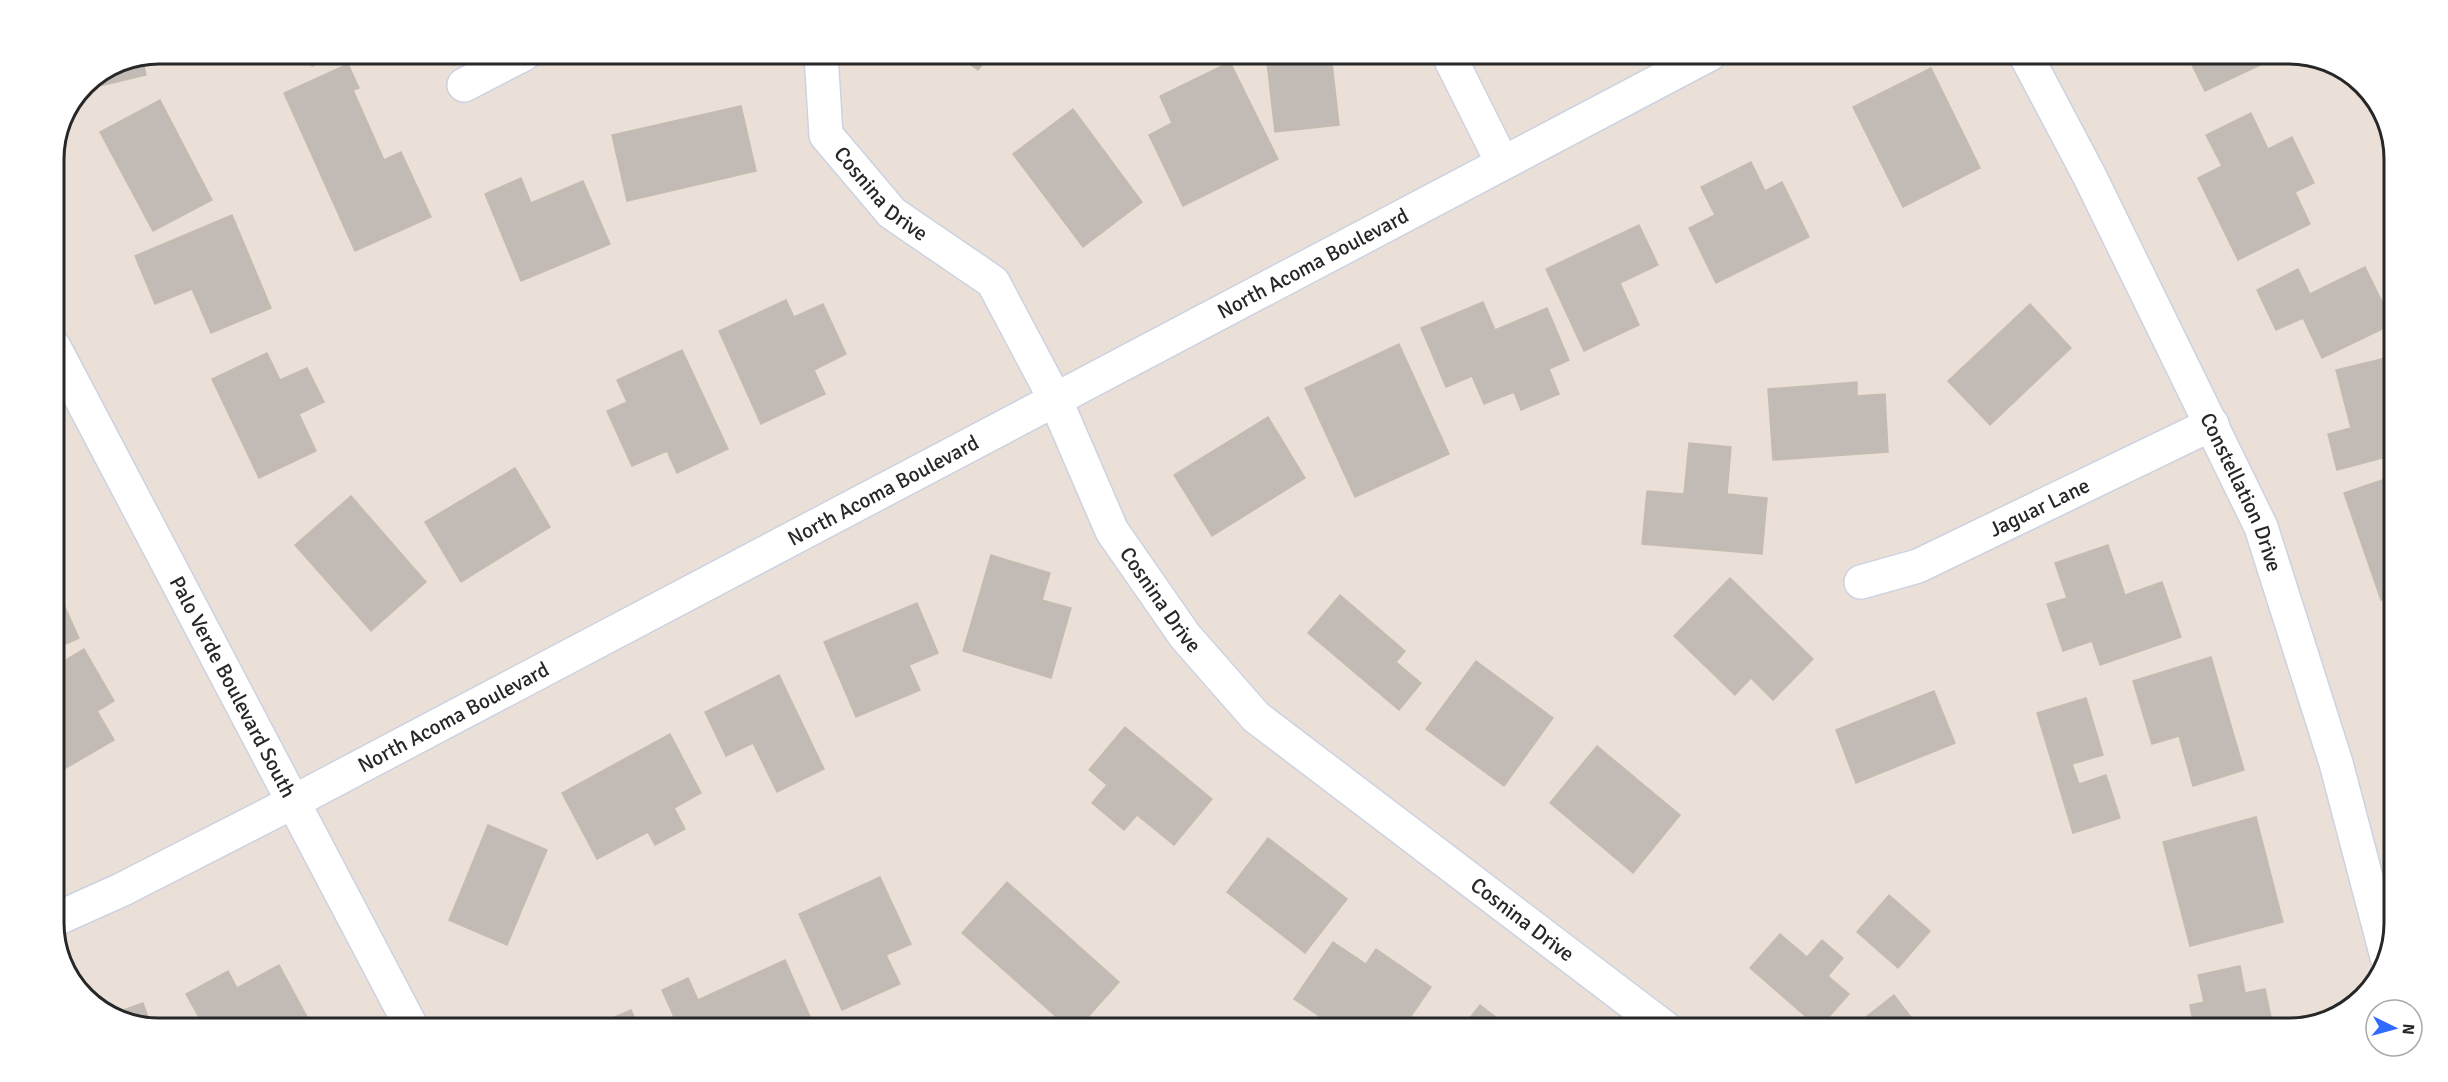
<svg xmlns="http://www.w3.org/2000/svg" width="2448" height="1082" viewBox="0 0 2448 1082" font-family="Signika,sans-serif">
<rect width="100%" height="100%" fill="#eae0d7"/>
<g fill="#c2bab4" stroke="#c5bcb1" stroke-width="1.5">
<polygon points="286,54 318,54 313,66"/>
<polygon points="956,54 991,54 978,70"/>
<polygon points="1266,54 1331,54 1339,125 1275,132"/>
<polygon points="2212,54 2270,54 2273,59 2205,91 2192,65"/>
<polygon points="142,58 146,75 83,90 85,85 120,62"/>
<polygon points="1230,62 1278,159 1183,206 1149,135 1172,123 1160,96"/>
<polygon points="348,64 359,88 353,90 384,160 401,152 431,217 355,251 284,93"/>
<polygon points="1931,68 1980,168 1903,207 1853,107"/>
<polygon points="160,100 212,200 153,231 100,132"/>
<polygon points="741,106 756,171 627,201 612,135"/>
<polygon points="1073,109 1142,202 1083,247 1013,154"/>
<polygon points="2251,113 2268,149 2292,137 2314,183 2295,192 2310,224 2238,260 2198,178 2222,166 2206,135"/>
<polygon points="1751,162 1765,191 1782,182 1809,237 1716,283 1689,228 1715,215 1701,187"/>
<polygon points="521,178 531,203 583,181 610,244 521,281 485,194"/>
<polygon points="232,215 271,308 211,333 192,289 155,304 135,256"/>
<polygon points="1639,225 1658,265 1620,283 1639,325 1584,351 1546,269"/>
<polygon points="2365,267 2393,324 2322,358 2303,318 2276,330 2257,290 2298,269 2310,294"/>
<polygon points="786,300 794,317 823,304 846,354 814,370 825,394 761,424 719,331"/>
<polygon points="1483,302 1495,330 1547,308 1569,360 1549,369 1559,394 1521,410 1514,392 1484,404 1472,376 1446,387 1421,328"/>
<polygon points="2030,304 2071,348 1990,425 1948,381"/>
<polygon points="1399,344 1449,454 1355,497 1305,388"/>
<polygon points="682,350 728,449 677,473 667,451 632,466 607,411 627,402 617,380"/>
<polygon points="267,353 280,380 307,368 324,402 299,414 316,451 259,478 212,379"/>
<polygon points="2394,356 2394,455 2337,470 2328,434 2351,428 2336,370"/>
<polygon points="1857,382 1857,396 1885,394 1888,452 1773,460 1768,389"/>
<polygon points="1268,417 1305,478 1212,536 1174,475"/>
<polygon points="1689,443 1731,447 1727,494 1767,498 1762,554 1642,544 1647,491 1684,494"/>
<polygon points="515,468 550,527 461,582 425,522"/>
<polygon points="2394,476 2394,595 2381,600 2344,493"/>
<polygon points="351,496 426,582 371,631 295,545"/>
<polygon points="2108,545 2125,595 2162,582 2181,637 2100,665 2092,641 2063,651 2047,604 2067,598 2055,563"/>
<polygon points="991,555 1050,573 1042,600 1071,608 1051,678 963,651"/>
<polygon points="1730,578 1813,659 1773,700 1751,678 1735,695 1674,636"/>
<polygon points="58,592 79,638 54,649 54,594"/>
<polygon points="1340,595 1405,651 1396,662 1421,683 1399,710 1308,633"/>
<polygon points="917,603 938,653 909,665 920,690 856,717 824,642"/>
<polygon points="84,649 114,701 97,711 114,740 54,775 54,667"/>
<polygon points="2211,657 2244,770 2193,786 2179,736 2152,744 2133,681"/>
<polygon points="1476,661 1553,718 1504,786 1426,729"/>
<polygon points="779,675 824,769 777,792 753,743 726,756 705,712"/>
<polygon points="1934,691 1955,743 1856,783 1836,730"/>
<polygon points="2086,698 2103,755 2072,764 2079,784 2106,775 2120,818 2073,833 2037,713"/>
<polygon points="1125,727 1212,799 1174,845 1137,815 1124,830 1092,803 1107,785 1089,770"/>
<polygon points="670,734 701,793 674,808 685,829 655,845 648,832 597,859 562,793"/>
<polygon points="1597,746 1680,815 1633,873 1550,803"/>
<polygon points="2256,817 2283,922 2190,946 2163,842"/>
<polygon points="488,825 547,850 507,945 449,920"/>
<polygon points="1268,838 1347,899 1305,953 1227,892"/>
<polygon points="880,877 911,944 886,955 900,984 842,1010 799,914"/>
<polygon points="1007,882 1119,982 1078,1028 1069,1028 962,933"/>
<polygon points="1889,895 1930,931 1898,968 1857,932"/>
<polygon points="1780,934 1807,957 1822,940 1843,958 1828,976 1849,994 1819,1028 1750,968"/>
<polygon points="1333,942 1366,964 1376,949 1431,987 1403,1028 1337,1028 1294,999"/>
<polygon points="785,960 815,1028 679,1028 662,990 688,978 698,1000"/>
<polygon points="279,965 313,1028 205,1028 186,994 228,971 237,988"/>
<polygon points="2240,966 2245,993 2265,989 2272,1022 2309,1015 2311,1021 2289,1028 2194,1028 2190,1005 2204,1002 2198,975"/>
<polygon points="1894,995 1919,1028 1852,1028"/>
<polygon points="143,1003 151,1026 120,1020 112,1014"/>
<polygon points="1480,1005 1510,1028 1462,1028"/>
<polygon points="631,1010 639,1028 589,1028"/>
</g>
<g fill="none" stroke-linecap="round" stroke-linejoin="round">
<g stroke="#ccd2e1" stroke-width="36">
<g id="minor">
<path id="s1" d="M821,54L826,135L892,213L993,282L1055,399L1112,531L1185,636L1256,717L1665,1028"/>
<polyline points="1448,54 1502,162"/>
<path id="s2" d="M2025,54L2089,175L2261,527L2336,763L2387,957"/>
<polyline points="464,85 524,54"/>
<path id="s3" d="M1861,582L1918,566L2212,424"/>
</g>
</g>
<g stroke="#ccd2e1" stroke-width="36">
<g id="secondary">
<path id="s4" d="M54,347L412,1028"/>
<path id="s5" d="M54,920L121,890L293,802L1710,54"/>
</g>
</g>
<use href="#minor" stroke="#fff" stroke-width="33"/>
<use href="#secondary" stroke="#fff" stroke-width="33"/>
</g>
<g text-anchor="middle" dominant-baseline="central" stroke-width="6" stroke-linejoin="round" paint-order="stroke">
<g font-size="21" fill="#272727" stroke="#fff">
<text stroke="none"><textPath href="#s1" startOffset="162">Cosnina Drive</textPath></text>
<text stroke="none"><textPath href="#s5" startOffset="1420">North Acoma Boulevard</textPath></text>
<text stroke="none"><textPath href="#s5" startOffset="934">North Acoma Boulevard</textPath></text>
<text stroke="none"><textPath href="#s2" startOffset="489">Constellation Drive</textPath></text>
<text stroke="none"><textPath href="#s3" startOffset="194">Jaguar Lane</textPath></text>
<text stroke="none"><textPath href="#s1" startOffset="666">Cosnina Drive</textPath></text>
<text stroke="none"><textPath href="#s4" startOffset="384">Palo Verde Boulevard South</textPath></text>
<text stroke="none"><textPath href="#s5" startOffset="448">North Acoma Boulevard</textPath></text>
<text stroke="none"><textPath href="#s1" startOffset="1152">Cosnina Drive</textPath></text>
</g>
</g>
<path d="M0 0H2448V1082H0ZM159 64H2289A95 95 0 0 1 2384 159V923A95 95 0 0 1 2289 1018H159A95 95 0 0 1 64 923V159A95 95 0 0 1 159 64Z" fill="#fff" fill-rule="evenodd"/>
<path fill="none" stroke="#272727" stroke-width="3" d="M159 64H2289A95 95 0 0 1 2384 159V923A95 95 0 0 1 2289 1018H159A95 95 0 0 1 64 923V159A95 95 0 0 1 159 64Z"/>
<g transform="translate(2394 1028) rotate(95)"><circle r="28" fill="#ffffff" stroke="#a9a9a9" stroke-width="1.5"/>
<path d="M0-4.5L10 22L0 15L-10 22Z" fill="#2f6bff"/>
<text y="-9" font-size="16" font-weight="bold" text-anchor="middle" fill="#272727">N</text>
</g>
</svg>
